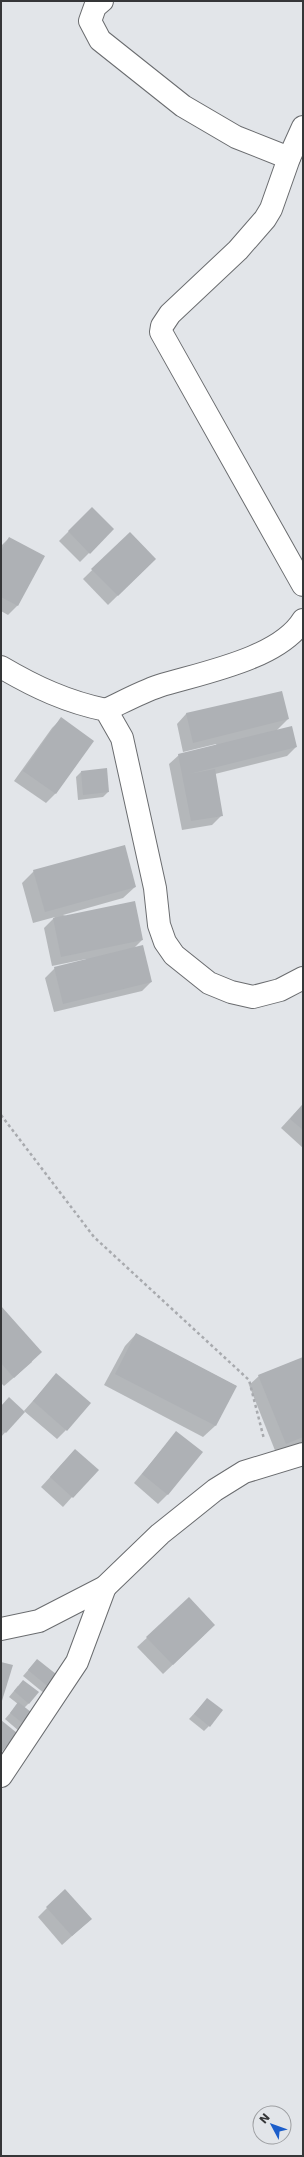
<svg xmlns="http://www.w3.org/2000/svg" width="304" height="2157" viewBox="0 0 304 2157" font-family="'DejaVu Sans',sans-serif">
<rect width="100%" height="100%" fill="#e2e5e9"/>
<g fill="#0003">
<polygon points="92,508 113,529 80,562 59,541"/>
<polygon points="130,533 155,559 108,605 83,579"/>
<polygon points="9,538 43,556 17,606 8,615 1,611 1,546"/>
<polygon points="281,692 288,719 276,731 296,747 287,756 215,774 221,816 212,825 182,830 169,764 179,755 217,746 216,744 183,752 177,724 186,714"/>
<polygon points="61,719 93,741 55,794 46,803 14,781 52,728"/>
<polygon points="81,772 108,792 103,797 78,800 76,777"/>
<polygon points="34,871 135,887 123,898 63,915 142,940 133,949 151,982 142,991 54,1012 45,978 55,968 87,960 86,959 52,966 44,928 55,917 33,923 22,883"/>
<polygon points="303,1104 303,1148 281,1128"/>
<polygon points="1,1308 32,1362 4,1386 1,1383"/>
<polygon points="136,1334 236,1386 215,1426 203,1437 104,1385 125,1346"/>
<polygon points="303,1358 303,1442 276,1453 249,1385 259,1376"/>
<polygon points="56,1375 66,1430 57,1439 24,1411 1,1437 1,1407 23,1412"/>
<polygon points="176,1433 168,1494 158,1504 134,1483"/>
<polygon points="75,1450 72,1497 63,1507 41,1487"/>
<polygon points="189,1599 204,1635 163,1674 137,1647"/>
<polygon points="37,1660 59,1678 45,1694 23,1676"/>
<polygon points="18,1686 29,1703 24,1708 33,1715 19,1731 5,1719 18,1704 9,1697"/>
<polygon points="202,1705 209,1726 204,1731 189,1719"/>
<polygon points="47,1908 91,1919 62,1945 38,1917"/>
</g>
<g fill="#aeb1b5">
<polygon points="92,507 114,529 90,554 68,531"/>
<polygon points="130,532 156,559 118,596 91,569"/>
<polygon points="9,537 45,556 18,606 1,597 1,551"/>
<polygon points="282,691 289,719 193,743 186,713"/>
<polygon points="61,717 94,741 56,794 23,771"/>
<polygon points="292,726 297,747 189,774 215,769 223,816 191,821 178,754"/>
<polygon points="107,768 109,792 83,795 81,771"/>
<polygon points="125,845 136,887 45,912 33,870"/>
<polygon points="135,901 143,940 61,957 53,918"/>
<polygon points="143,945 152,982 63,1004 54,967"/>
<polygon points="303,1104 303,1130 290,1119"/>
<polygon points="1,1306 42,1352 14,1378 1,1363"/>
<polygon points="136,1333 237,1386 216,1426 115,1374"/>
<polygon points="303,1357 303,1437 286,1444 258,1375"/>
<polygon points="56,1373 91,1403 67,1431 33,1401"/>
<polygon points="9,1397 25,1412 6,1433 1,1429 1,1406"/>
<polygon points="176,1431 203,1452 168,1495 142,1474"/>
<polygon points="75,1449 99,1470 73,1498 50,1477"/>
<polygon points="189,1597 215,1625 173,1665 146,1637"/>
<polygon points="37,1659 61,1678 51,1689 28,1670"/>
<polygon points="1,1662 13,1665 1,1704"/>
<polygon points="23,1680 39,1692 29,1704 14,1691"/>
<polygon points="207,1698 223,1710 210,1727 194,1714"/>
<polygon points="18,1702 35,1715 26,1726 10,1713"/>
<polygon points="1,1720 17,1733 1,1753"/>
<polygon points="65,1889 92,1919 72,1936 46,1907"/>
</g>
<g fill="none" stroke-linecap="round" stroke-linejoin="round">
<g stroke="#6a6c6f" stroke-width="24">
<g id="minor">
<polyline points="102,1 95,7 90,21 100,40 183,106 236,137 289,158"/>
<polyline points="303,127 289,158 271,209 265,219 238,250 170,314 162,326 161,332 303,585"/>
<path d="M1,667C35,687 67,702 106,710L122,738L155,888L159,925L165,942L174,955L209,983L231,992L253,997L280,990L303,978"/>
<path d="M106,710C123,702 141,692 159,686C201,673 279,659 303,620"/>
<polyline points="1,1629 39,1621 105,1587 160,1534 215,1490 244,1472 303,1454"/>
<polyline points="1,1776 77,1662 105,1587"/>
</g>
</g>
<polyline stroke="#a8aaae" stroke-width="2.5" stroke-dasharray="3 3" stroke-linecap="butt" points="1,1115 94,1237 249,1380 264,1439"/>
<use href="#minor" stroke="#fff" stroke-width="22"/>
</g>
<rect width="304" height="2157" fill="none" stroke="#353638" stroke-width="4"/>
<g transform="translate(272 2125) rotate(311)"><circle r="19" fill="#e2e5e9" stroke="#9d9fa2"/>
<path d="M0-3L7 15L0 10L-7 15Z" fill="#1c5eca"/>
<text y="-6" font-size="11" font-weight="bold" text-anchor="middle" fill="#353638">N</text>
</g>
</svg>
